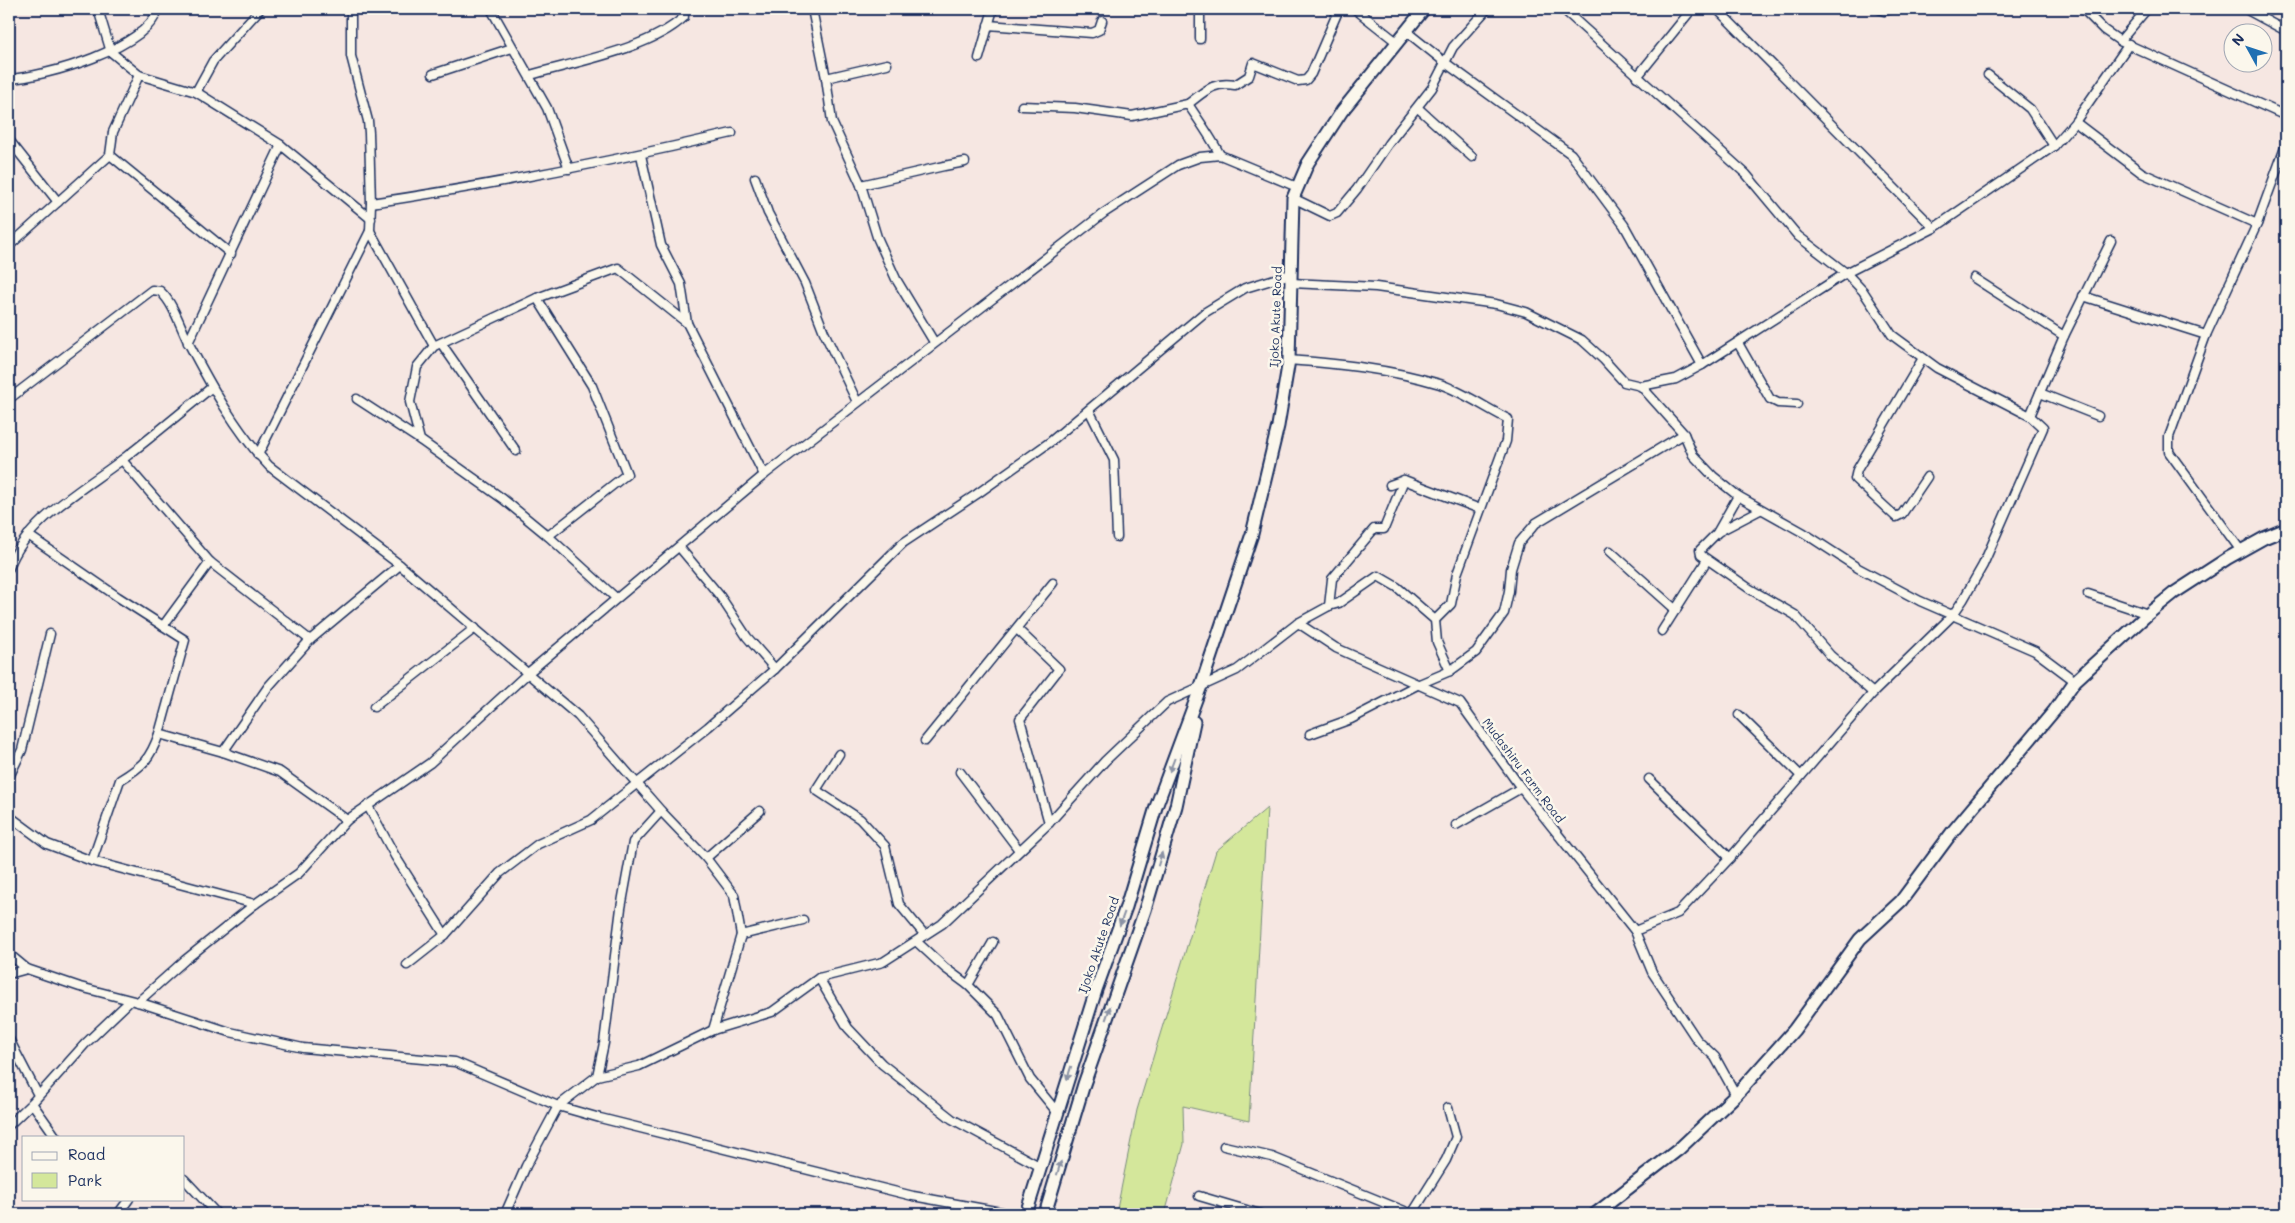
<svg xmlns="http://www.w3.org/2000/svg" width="2295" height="1223" viewBox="0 0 2295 1223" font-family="Mali,sans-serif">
<rect width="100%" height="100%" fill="#f6e7e2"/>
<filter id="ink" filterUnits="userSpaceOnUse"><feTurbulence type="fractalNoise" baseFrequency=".02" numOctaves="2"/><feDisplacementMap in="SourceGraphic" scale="10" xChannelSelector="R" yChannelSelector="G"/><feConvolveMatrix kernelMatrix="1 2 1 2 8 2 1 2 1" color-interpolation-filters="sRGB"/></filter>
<g filter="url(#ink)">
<polygon fill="#d4e79b" stroke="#788b7c" points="1267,808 1249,1121 1183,1106 1184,1144 1165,1214 1116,1214 1137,1110 1216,851"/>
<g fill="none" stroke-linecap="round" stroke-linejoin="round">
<g stroke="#1b2f5e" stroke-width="11">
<g id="street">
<polyline points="98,9 111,52 139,75 196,92 281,145 371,219"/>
<polyline points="351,9 351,56 368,121 369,133 371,203 370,231 434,346"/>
<polyline points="491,9 547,108 569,169"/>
<polyline points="812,9 826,78 832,122 861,185 877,237 896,279 934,342"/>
<polyline points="1355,9 1398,43"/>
<polyline points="1563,9 1746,174 1798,236 1846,273 1863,291 1892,335 1937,368 2030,416 2043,428 1983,565 1963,600 1952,616 1873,693 1730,858 1678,913 1635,931"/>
<polyline points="1717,9 1934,228"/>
<polyline points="1879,9 1884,11 1891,9"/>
<polyline points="2083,9 2104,30 2120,41 2286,116"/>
<polyline points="2249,11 2286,31"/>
<polyline points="988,25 1092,33 1099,30 1102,21"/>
<polyline points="1407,32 1447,64 1571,154 1624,225 1702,365"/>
<polyline points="1200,39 1200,9"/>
<polyline points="2120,41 2147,9"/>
<polyline points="979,58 993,9"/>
<polyline points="433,74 512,48"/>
<path d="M530,75C575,62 650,49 684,17L683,9"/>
<polyline points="1988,75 2030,109 2054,146"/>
<polyline points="1637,77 1692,9"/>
<polyline points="826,78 887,64"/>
<path d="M9,79C45,77 148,48 158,9"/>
<polyline points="196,92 213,61 260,9"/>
<path d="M1188,104C1205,91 1214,81 1235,85L1249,76L1253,63L1298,81L1306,80L1311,74L1339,9"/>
<path d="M1022,106L1075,108L1132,116L1188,104C1199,121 1211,137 1220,155"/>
<polyline points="1418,108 1472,157"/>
<polyline points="2075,122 2142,173 2257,224"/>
<polyline points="9,140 58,202"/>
<polyline points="110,155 231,254"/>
<polyline points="641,155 661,245 681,284 687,323"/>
<polyline points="755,178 768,213 805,283 824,332 857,402"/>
<polyline points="861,185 944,166 965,162"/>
<polyline points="1293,198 1330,216 1337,213 1357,189 1388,144 1432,88 1453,47 1487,9"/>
<path d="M371,203C493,185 613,161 732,133"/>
<polyline points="9,246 110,155 113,132 139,75"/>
<polyline points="1974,278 2064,336"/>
<polyline points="1291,283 1376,287 1496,304 1526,312 1582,340 1604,360 1624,382 1641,386 1676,379 1702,365 1846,273 1934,228 2054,146 2075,122 2129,44"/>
<polyline points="2083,296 2206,335"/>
<polyline points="537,298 592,386 627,474 548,536"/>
<polyline points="188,343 281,145"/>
<polyline points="441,343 516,451"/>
<polyline points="1738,343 1770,399 1778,403 1797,404"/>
<polyline points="1923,358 1857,470 1855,479 1896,517 1902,514 1927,477"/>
<path d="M1289,360C1340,364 1390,369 1440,384C1463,392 1486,408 1508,419L1506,441L1457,574L1451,604L1435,620"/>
<polyline points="1641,386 1684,434 1693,455 1713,476 1738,496 1804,533 1858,568 1920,601 2035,651 2075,681"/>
<polyline points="2040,393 2098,416"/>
<path d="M9,399L152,290L160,291C174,304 180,326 189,344C211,386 236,431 269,466L400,565L578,716L661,811L706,858L734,895L741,935L713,1030"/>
<polyline points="357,399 420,440"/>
<polyline points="1089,410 1114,460 1117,537"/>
<polyline points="2030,416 2064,336 2111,241"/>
<polyline points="258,455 370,231"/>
<polyline points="122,460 210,562 310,640"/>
<polyline points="1390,485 1404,480 1480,509"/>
<polyline points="1738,496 1717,533 1700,550 1701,555 1750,589 1795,615 1830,655 1873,693"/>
<polyline points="1718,532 1760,510"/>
<polyline points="28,535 118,597 185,640 159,734 223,752 280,772 347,820"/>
<polyline points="680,548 720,596 747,637 775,669"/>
<polyline points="1610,551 1676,610"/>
<polyline points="2241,551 2169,452 2169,437 2206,335 2257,224 2286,145"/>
<path d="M9,568C26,520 84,489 123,459C153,436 183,411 212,387"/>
<polyline points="2088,594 2148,614"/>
<polyline points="616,598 548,536 503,499 420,440 410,402 417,367 434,346 537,298 618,268 687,323 764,475"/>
<polyline points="1329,606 1332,579 1374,529 1384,529 1404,480"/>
<polyline points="1298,623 1329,606 1339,603 1378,576 1397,587 1435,620 1437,642 1450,671"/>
<polyline points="163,626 210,562"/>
<polyline points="1017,629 1059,669 1020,719 1049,823"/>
<polyline points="1662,631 1707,560"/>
<polyline points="374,707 475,628"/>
<polyline points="1739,715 1801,776"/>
<polyline points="1310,734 1351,719 1417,685 1450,671 1476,652 1504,613 1509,591 1511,569 1519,543 1536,523 1684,434"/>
<polyline points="925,741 1053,583"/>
<polyline points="223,752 268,687 310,640 400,565"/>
<polyline points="839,754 816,790 860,819 885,846 899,904 924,934"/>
<polyline points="960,772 1019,850"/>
<polyline points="9,777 22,750 50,634"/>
<polyline points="1649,779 1730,858"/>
<polyline points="368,806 395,856 445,935"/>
<polyline points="9,816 47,844 92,861 255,904"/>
<polyline points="1456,825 1521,788"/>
<polyline points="706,858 760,811"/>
<path d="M92,861L120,780C143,766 150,759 159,734"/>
<polyline points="741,935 803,920"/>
<polyline points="917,942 945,968 968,985 998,1015 1030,1079 1057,1112"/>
<polyline points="9,954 27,969 80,987 138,1002 230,1032 303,1048 455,1062 558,1106 600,1118 913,1196 1012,1214 1027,1214"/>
<polyline points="407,965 445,935 500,873 538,844 591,820 708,727 775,669 903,543 977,494 1050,442 1204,313 1245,288 1291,274"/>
<polyline points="9,974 27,969"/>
<polyline points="819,978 848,1028 882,1064 952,1119 1041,1167"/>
<polyline points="968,985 993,942"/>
<polyline points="138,1002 185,960 255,904 299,873 347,820 430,763 528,673 764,475 1104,213 1178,165 1200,157 1220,155 1297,187"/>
<polyline points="9,1039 38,1095"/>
<polyline points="597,1076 639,1066 713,1030 772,1012 819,978 883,962 942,924 1049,823 1105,761 1167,702 1237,670 1298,623 1336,648 1460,703 1521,788 1635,931 1652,972 1697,1040 1715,1057 1736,1095"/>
<polyline points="32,1103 56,1137"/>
<polyline points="9,1125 32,1103 85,1044 130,1001"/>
<polyline points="1224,1146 1272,1157 1412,1214"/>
<polyline points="184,1179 217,1214"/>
<polyline points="1199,1196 1260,1214"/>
<polyline points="118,1214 129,1199"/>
<polyline points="505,1214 526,1166 558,1106 597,1076 604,1043 621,908 633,842 661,811"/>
<polyline points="1412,1214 1446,1160 1456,1137 1448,1108"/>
</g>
</g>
<g stroke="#1b2f5e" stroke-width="15">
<g id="secondary">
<polyline points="1026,1214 1096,990 1126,907 1156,807 1201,686 1252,534 1278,426 1289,360 1293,198 1308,163 1342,111 1424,9"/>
<polyline points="1045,1214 1084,1084 1145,910 1176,806 1194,722"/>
<polyline points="1595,1214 1679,1149 1736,1095 1794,1030 1860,939 1901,901 1953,831 2054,711 2075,681 2148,614 2174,593 2228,558 2264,538 2286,529"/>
</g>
</g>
<use href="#street" stroke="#fbf7ec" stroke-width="8"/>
<use href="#secondary" stroke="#fbf7ec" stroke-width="11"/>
</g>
<defs><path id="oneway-solid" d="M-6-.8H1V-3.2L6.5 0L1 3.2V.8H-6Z" transform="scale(1.25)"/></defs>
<g fill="#8b93a5">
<use href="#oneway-solid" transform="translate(1172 765) rotate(111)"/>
<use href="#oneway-solid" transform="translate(1160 859) rotate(-73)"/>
<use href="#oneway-solid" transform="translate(1122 919) rotate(110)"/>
<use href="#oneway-solid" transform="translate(1108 1013) rotate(-71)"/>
<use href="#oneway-solid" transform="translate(1069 1073) rotate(108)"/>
<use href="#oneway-solid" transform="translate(1059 1168) rotate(-73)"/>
</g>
</g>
<g text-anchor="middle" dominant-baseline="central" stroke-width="5" stroke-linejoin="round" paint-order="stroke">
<g font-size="12" fill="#1b2f5e" stroke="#fbf7ec">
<text transform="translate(1275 317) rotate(-88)">Ijoko Akute Road</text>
<text transform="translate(1524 770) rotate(53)">Mudashiru Farm Road</text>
<text transform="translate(1098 945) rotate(-71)">Ijoko Akute Road</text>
</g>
</g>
<rect width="2295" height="1223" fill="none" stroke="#fbf7ec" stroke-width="30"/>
<rect x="15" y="15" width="2265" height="1193" fill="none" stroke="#1b2f5e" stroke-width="2" filter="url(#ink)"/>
<rect x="22" y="1136" width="162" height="65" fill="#fbf7ec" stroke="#a1a7b3"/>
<rect x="32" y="1152" width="25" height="8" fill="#fbf7ec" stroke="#a1a7b3"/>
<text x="68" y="1160" font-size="15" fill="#1b2f5e">Road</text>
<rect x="32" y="1173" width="25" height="15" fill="#d4e79b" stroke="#a1a7b3"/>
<text x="68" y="1186" font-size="15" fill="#1b2f5e">Park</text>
<g transform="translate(2248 48) rotate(310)"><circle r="24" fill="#fbf7ec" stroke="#a1a7b3"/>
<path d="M0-4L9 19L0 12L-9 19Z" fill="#1f6fb2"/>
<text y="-8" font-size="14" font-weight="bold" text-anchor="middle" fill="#1b2f5e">N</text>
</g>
</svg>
